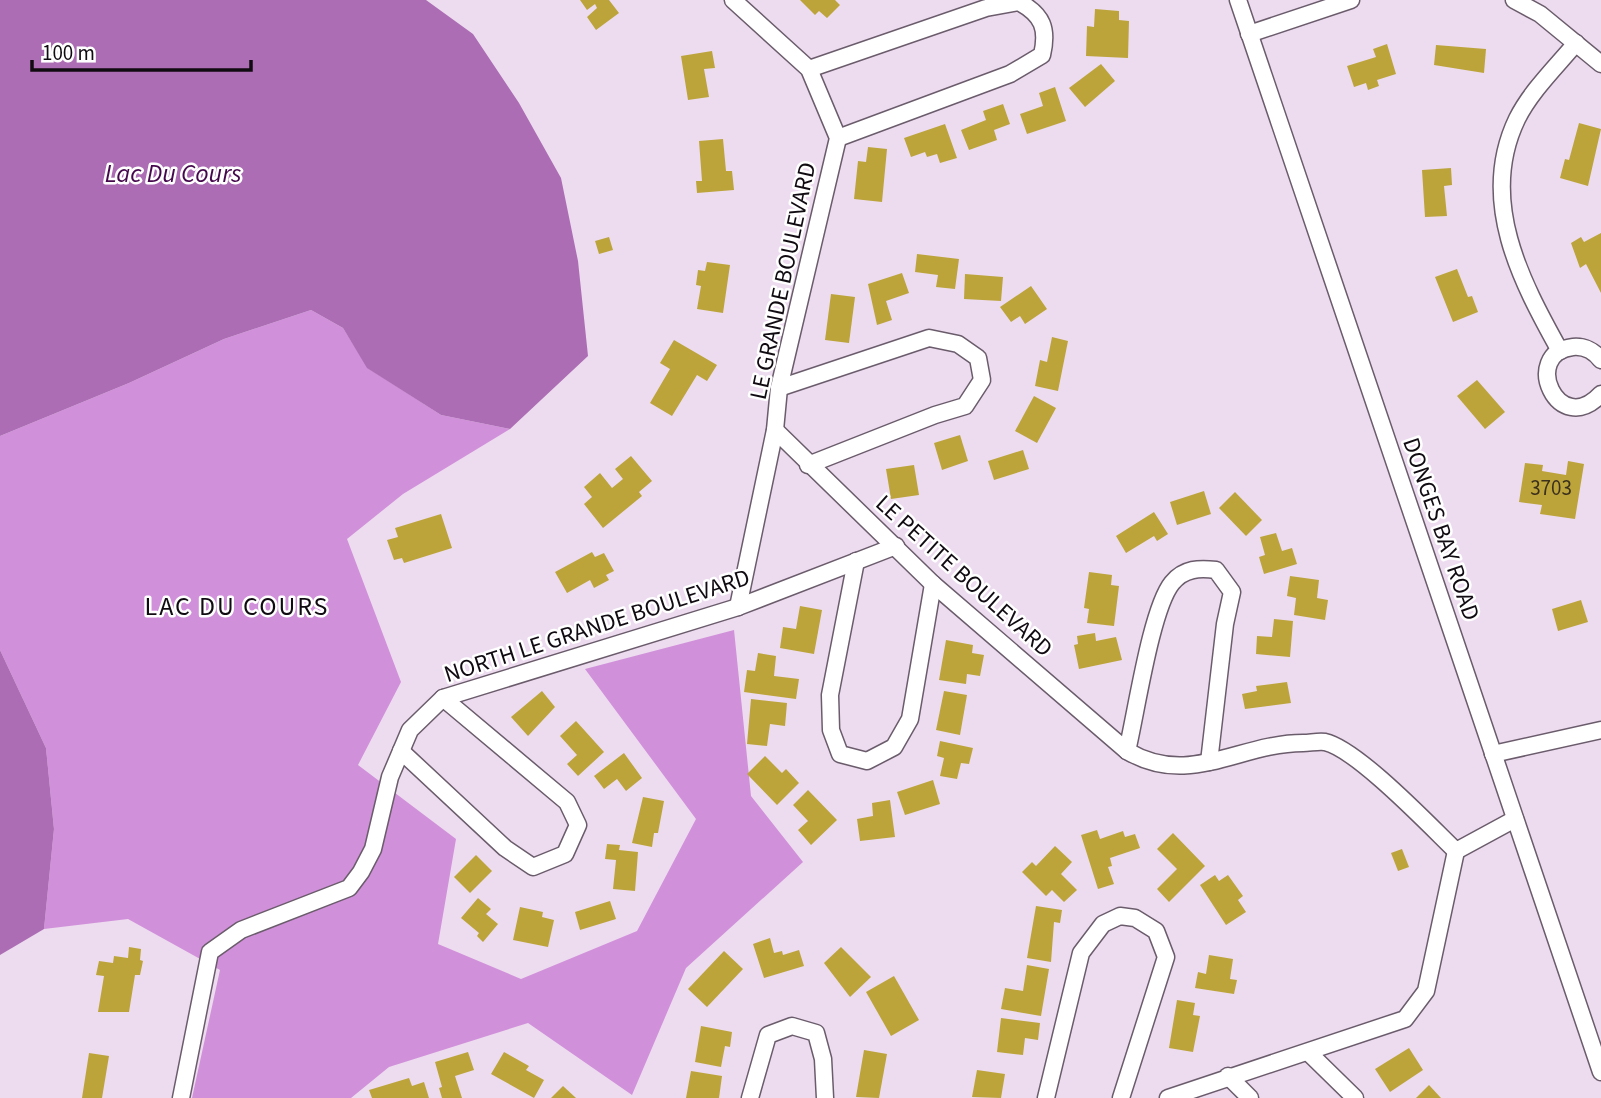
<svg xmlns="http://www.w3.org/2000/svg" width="1601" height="1098" viewBox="0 0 1601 1098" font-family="'Source Sans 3',sans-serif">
<rect width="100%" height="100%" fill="#eddcef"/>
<polygon fill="#d190da" points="311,310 343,328 368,368 441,415 510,429 403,494 347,539 401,682 358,765 456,839 438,944 521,979 637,931 696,819 585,669 734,630 751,796 803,862 686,968 632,1095 528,1023 389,1067 351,1098 192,1098 220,970 128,919 44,929 54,829 46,748 0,650 0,436 129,383 224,339"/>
<g fill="#ac6db4">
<polygon points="0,0 426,0 473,34 519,103 561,178 578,261 588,356 510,429 441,415 367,368 343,328 311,310 224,339 129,383 0,436"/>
<polygon points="0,650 46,748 54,829 44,929 0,955"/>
</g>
<g fill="#bca43b">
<polygon points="580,0 609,0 619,13 596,30 587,17 597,8 595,4 587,10"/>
<polygon points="800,0 835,0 840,5 827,18 819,11 815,15"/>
<polygon points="1095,9 1119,11 1119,20 1129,21 1128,58 1086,56 1087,26 1094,27"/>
<polygon points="1387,44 1396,74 1377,80 1379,86 1368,90 1366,83 1354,87 1347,66 1376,57 1373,49"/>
<polygon points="1436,45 1486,49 1484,73 1434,65"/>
<polygon points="712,51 715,68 704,69 709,97 688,100 681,56"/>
<polygon points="1101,64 1115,81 1085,107 1069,88"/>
<polygon points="1055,87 1066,121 1027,134 1020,114 1043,106 1039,93"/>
<polygon points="1003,104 1010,124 994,130 997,140 969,150 961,130 986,120 983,111"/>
<polygon points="1579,123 1601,129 1588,186 1560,178 1565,159 1569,160"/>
<polygon points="945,124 957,158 940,163 937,154 927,157 925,152 911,157 904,138"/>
<polygon points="723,139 726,171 732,171 734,190 697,193 696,181 702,181 699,141"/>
<polygon points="868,147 887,149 882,202 854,199 858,161 866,162"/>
<polygon points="1451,168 1452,185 1444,186 1447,216 1425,217 1422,170"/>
<polygon points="1601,233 1601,293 1586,264 1580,268 1571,243 1581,237 1584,242"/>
<polygon points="609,237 613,250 599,254 595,241"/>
<polygon points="917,254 959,259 955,289 936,287 938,275 915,272"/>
<polygon points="707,262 730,265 723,313 697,309 701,286 696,285 698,270 705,271"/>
<polygon points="1457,269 1468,297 1472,296 1478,312 1453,322 1435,277"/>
<polygon points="902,273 909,293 886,301 892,320 877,325 868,284"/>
<polygon points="965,274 1003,277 1001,301 964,299"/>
<polygon points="1031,286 1047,309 1025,324 1020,316 1011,322 1000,307"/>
<polygon points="831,294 855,297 849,343 825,340"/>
<polygon points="1052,337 1068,341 1058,391 1035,386 1040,360 1047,362"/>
<polygon points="674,340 717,365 707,381 697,375 672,416 650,403 670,369 660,363"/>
<polygon points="1477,380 1505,412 1485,429 1457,396"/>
<polygon points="1034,396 1056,408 1037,443 1015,431"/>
<polygon points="960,435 968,461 942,470 934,443"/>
<polygon points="1023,450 1029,469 994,480 988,461"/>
<polygon points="631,456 652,481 639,492 642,496 603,528 584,504 592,497 584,487 600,473 612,488 623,479 615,469"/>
<polygon points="1568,461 1584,464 1575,519 1540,514 1542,505 1519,502 1525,463 1543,465 1542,471 1566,475"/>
<polygon points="914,465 919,495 891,499 886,469"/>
<polygon points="1204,491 1211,514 1177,525 1170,502"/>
<polygon points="1235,492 1262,520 1246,536 1219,508"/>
<polygon points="1154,512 1168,534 1157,541 1154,536 1126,553 1116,536"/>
<polygon points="441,514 452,548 404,563 402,558 394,560 387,540 398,537 395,528"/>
<polygon points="1276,533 1282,551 1292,548 1297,564 1264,574 1259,557 1265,555 1260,537"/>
<polygon points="592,552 595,557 604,553 614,571 606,575 609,580 594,588 590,580 567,593 555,572"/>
<polygon points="1089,572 1112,575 1111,585 1119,586 1114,626 1087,623 1089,609 1084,608"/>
<polygon points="1290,576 1319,580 1317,598 1328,600 1325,620 1294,615 1296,598 1287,596"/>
<polygon points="1581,600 1588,622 1558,631 1552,609"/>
<polygon points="800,606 822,610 814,654 780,648 783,627 796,629"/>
<polygon points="1274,619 1293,621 1290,657 1256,654 1257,636 1272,637"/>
<polygon points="1095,633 1096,641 1116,637 1122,660 1079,669 1074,645 1078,644 1077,636"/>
<polygon points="946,640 973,645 972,653 984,655 980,676 967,674 966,684 939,680"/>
<polygon points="758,653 776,656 774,676 799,679 796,699 744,692 747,670 755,671"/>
<polygon points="1287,682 1291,703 1245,709 1242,694 1257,691 1256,686"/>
<polygon points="542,691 555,707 528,736 511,717"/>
<polygon points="944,691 967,695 960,735 936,730"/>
<polygon points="751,699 787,703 785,726 770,724 767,746 747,744"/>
<polygon points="576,721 604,752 578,776 567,764 577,755 560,736"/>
<polygon points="940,741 973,748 969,764 961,763 957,779 940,776 944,758 937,756"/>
<polygon points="624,753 642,778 626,791 617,779 604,789 594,776"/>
<polygon points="765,756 782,773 786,769 799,783 777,805 747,774"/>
<polygon points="933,780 940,804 905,815 897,792"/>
<polygon points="808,790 837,820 811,845 798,830 808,821 793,805"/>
<polygon points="643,797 664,801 658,833 654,833 652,847 632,843"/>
<polygon points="890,800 895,837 860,841 857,819 873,816 872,803"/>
<polygon points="1097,830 1100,839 1123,831 1125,837 1135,834 1140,848 1110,858 1112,866 1108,867 1114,884 1098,889 1081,835"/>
<polygon points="1173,833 1205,866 1169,902 1157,889 1177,869 1157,849"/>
<polygon points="607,844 620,845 619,850 638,852 635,891 613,889 616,860 605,859"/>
<polygon points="1055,846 1072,862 1061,874 1077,890 1064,902 1052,890 1046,896 1022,872 1032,862 1036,866"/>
<polygon points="1402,849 1409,867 1398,871 1391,853"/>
<polygon points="476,855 492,871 470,893 454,877"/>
<polygon points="1215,875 1219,881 1228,875 1243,896 1238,900 1246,912 1226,925 1200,885"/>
<polygon points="478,898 491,909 486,914 498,924 483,942 477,936 479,933 461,918"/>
<polygon points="610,901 616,919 580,930 575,912"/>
<polygon points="1036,906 1062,910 1060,923 1054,922 1051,962 1027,958"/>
<polygon points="520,907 543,912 542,917 554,920 548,947 513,940"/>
<polygon points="770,938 774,953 782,951 783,955 799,950 804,966 764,978 753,944"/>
<polygon points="129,947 141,949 140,960 143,961 140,975 135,975 129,1012 98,1012 104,976 96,975 99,961 113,963 114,956 128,958"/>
<polygon points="841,947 871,977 850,997 824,963"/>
<polygon points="724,951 743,969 707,1007 688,989"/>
<polygon points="1209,955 1233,959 1230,979 1237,980 1234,994 1195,988 1198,972 1206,974"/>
<polygon points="1027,965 1049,969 1041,1016 1001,1009 1005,988 1023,991"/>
<polygon points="894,976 919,1020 891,1036 866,992"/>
<polygon points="1177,1000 1195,1003 1193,1015 1200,1016 1193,1052 1169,1048"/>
<polygon points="1001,1018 1040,1023 1038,1040 1025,1038 1023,1055 997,1052"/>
<polygon points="701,1026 732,1032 730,1047 725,1046 721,1067 695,1062"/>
<polygon points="1409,1048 1423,1070 1390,1092 1375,1069"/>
<polygon points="864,1050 887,1054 879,1098 856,1097"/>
<polygon points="468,1052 474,1070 455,1076 462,1098 442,1098 439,1088 442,1087 435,1062"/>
<polygon points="504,1052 529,1066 526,1070 544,1080 534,1098 491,1074"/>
<polygon points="89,1053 109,1056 102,1098 82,1098"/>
<polygon points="977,1070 1005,1074 1001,1098 972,1097"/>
<polygon points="691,1071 722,1076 719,1098 686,1098"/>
<polygon points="409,1078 412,1086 424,1082 429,1098 372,1098 369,1090"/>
<polygon points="1429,1085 1441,1098 1416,1098"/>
<polygon points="563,1086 576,1098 551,1098"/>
</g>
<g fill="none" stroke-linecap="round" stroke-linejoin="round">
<g stroke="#6b5c6c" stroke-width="19">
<g id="minor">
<polyline points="733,0 809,69 838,138 779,388 775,430 738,607"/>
<polyline points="1238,0 1601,1072"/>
<polyline points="1514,0 1540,14 1601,64"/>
<polyline points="1249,34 1351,0"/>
<path d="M809,69L986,8L1019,2C1043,15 1048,29 1042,55L1010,74L838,138"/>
<path d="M1560,351C1521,281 1478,200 1517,119C1531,91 1556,67 1576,43"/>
<path d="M1601,360C1594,351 1584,346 1573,347C1520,353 1558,440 1601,394"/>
<polyline points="779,388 929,338 958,344 978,358 982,380 965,406 935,415 808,465"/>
<path d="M775,430L933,584L1127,751C1190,788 1239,743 1303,743C1310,743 1318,741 1325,742C1357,749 1430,826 1456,851L1515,819"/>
<polyline points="856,561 830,695 831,730 840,754 867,761 894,747 910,719 933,584"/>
<polyline points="401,751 505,848 533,867 565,854 578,825 567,802 443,698"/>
<path d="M1127,751C1136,714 1151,609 1172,583C1184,568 1200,568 1216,570L1232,592L1225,624L1209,762"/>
<polyline points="1493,754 1601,730"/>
<polyline points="1308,1052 1355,1098"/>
<polyline points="1228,1076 1250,1098"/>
<polyline points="181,1098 210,952 241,930 349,888 361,872 373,849 390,777 410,730 443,698 738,607 896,546"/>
<polyline points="750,1098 768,1035 792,1026 816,1033 823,1059 825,1098"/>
<polyline points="1046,1098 1081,953 1103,924 1120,916 1135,918 1156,931 1166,957 1121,1098"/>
<polyline points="1168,1098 1405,1019 1426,991 1456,851"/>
</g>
</g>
<use href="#minor" stroke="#fff" stroke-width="16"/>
</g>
<g text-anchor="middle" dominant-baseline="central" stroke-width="5" stroke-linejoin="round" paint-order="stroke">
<g font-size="21" fill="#3b301c">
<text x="1551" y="488">3703</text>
</g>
<g font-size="24" fill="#100a11" stroke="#fff">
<text transform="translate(783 281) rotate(-78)">LE GRANDE BOULEVARD</text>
<text transform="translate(1441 529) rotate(71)">DONGES BAY ROAD</text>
<text transform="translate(964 576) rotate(42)">LE PETITE BOULEVARD</text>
<text transform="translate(597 626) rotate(-18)">NORTH LE GRANDE BOULEVARD</text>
</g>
<g font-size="26" font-style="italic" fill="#45084d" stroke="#fff">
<text x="173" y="173">Lac Du Cours</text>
</g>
<g font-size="26" letter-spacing="2" fill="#100a11" stroke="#fff">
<text x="237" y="606">LAC DU COURS</text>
</g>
</g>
<path d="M32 60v10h219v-10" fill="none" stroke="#100a11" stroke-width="3.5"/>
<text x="42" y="60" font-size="21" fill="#100a11" stroke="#ffffff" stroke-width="5" paint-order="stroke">100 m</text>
</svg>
